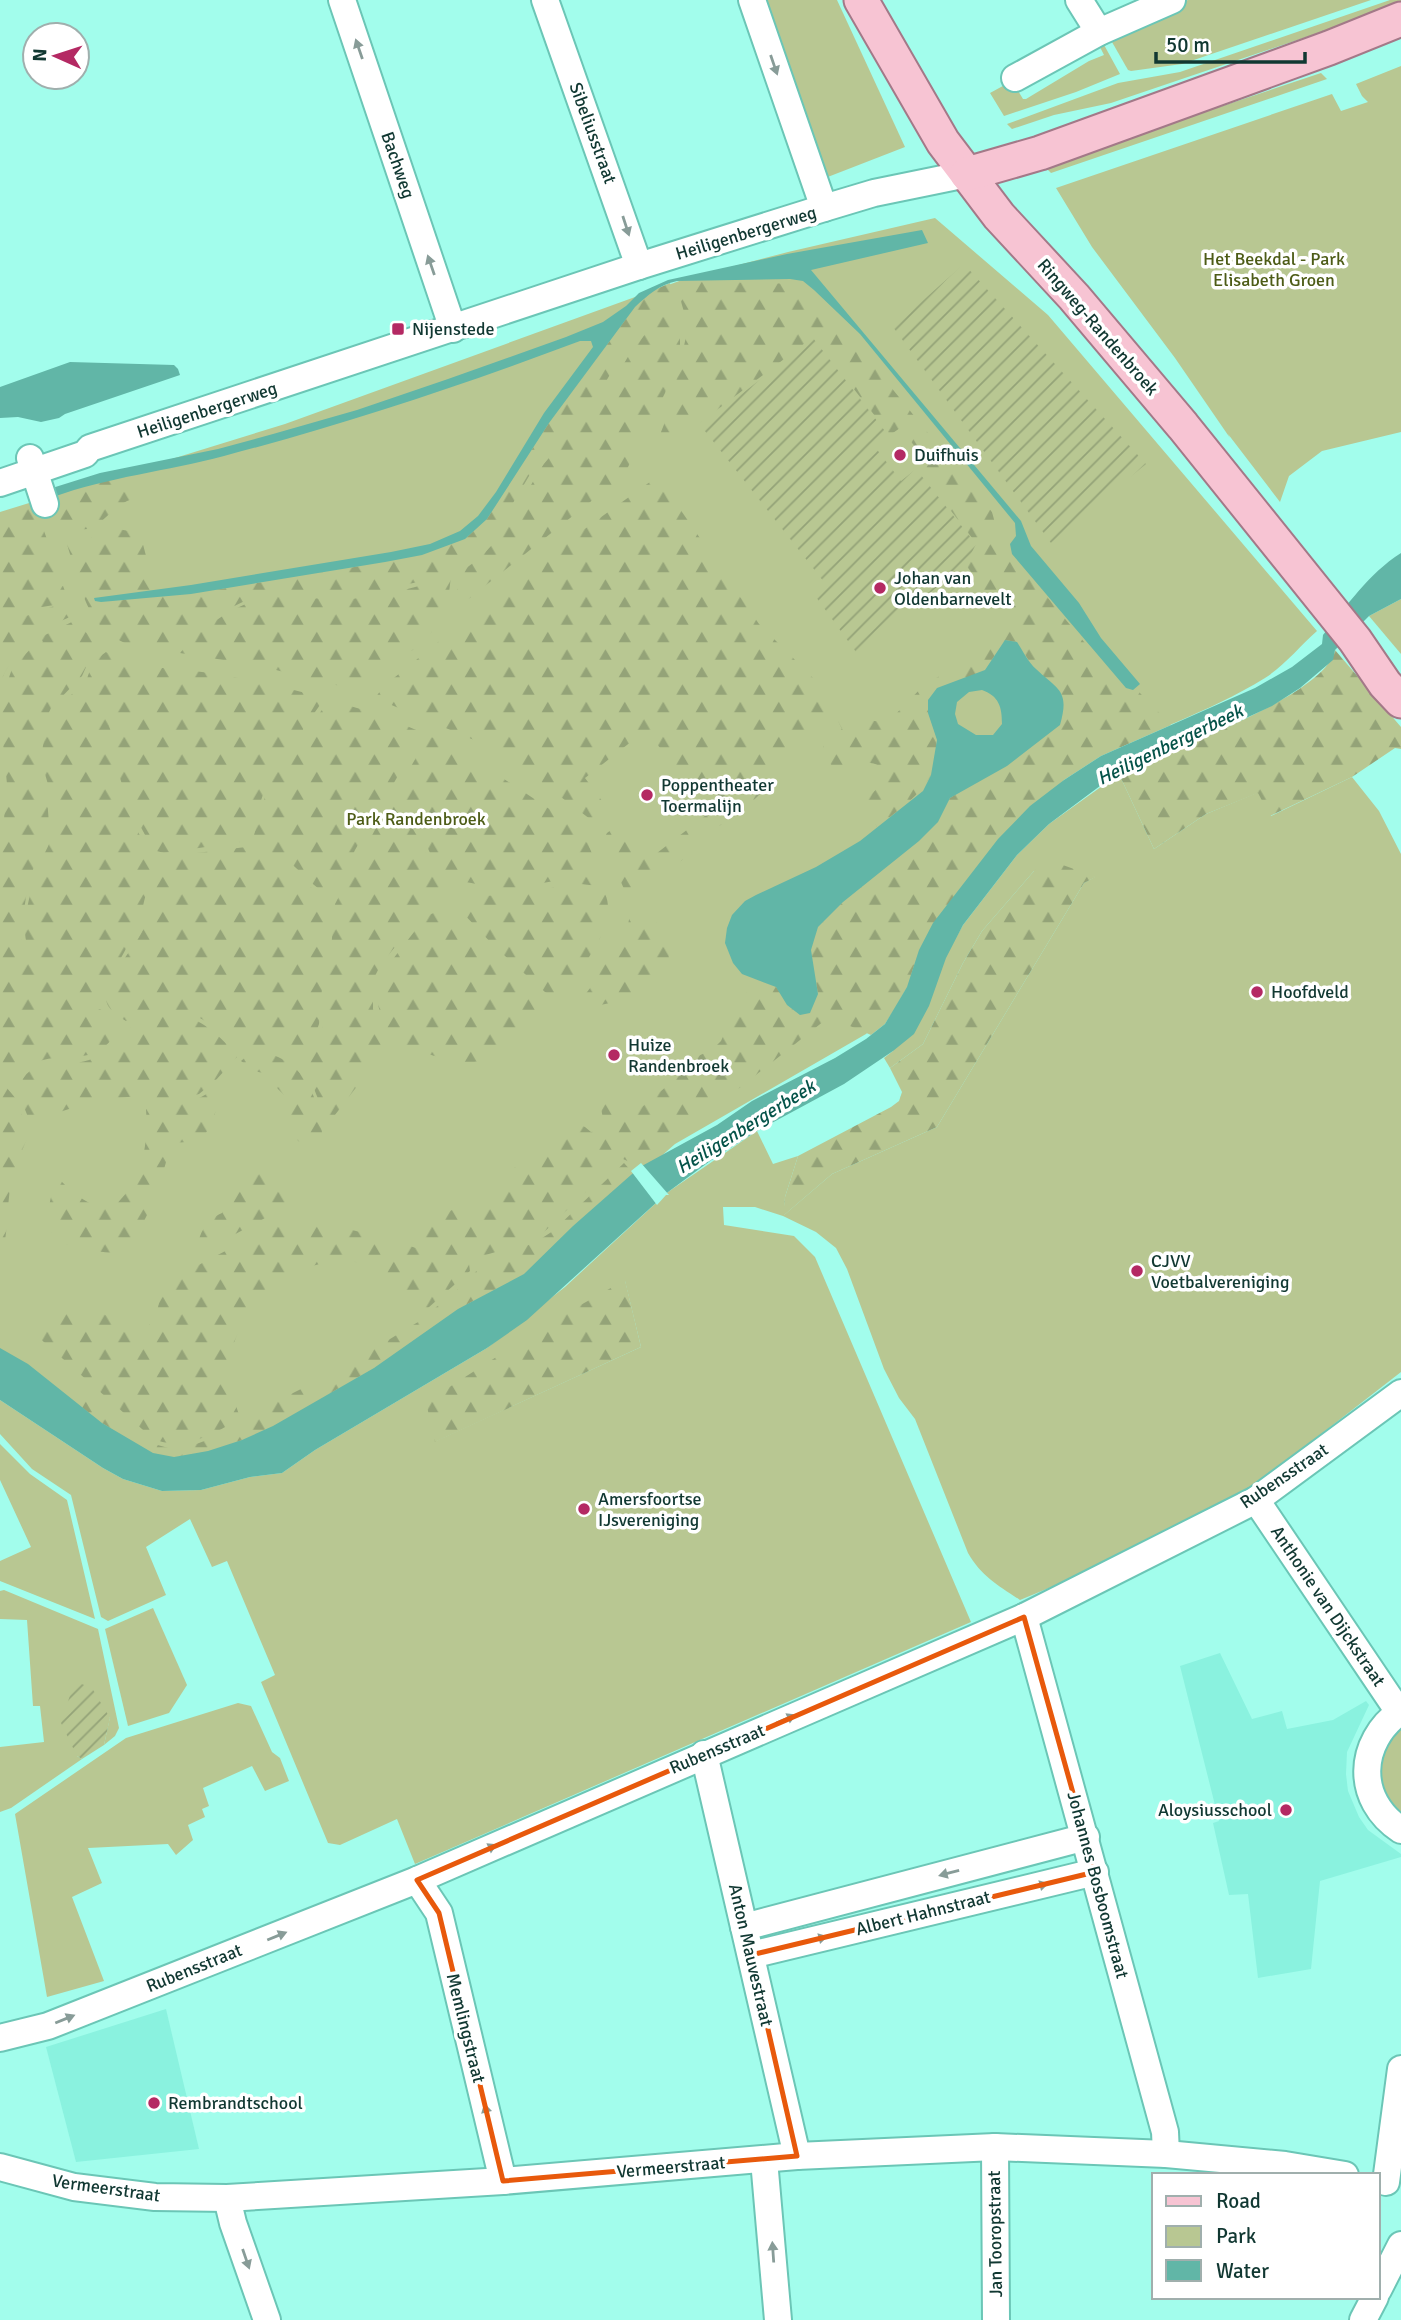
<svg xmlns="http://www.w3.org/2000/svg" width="1401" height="2320" viewBox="0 0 1401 2320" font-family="Signika,sans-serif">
<defs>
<pattern id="forest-firs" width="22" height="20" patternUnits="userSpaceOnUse" patternTransform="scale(1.75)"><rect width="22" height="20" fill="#b8c792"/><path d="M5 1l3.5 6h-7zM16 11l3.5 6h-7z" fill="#94a378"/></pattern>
<pattern id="garden-furrows" width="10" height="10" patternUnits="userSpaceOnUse" patternTransform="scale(1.75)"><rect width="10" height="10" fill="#b8c792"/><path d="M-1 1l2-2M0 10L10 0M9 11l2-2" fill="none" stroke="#94a378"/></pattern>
</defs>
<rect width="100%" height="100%" fill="#a2fdec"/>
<g fill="#8af2df">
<polygon points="1220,1653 1252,1719 1282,1711 1287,1729 1333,1720 1366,1701 1369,1705 1347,1752 1346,1774 1348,1791 1359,1817 1368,1830 1401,1854 1401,1857 1320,1881 1311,1969 1258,1978 1248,1894 1229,1895 1213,1823 1219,1821 1180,1666"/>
<polygon points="166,2009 199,2149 76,2162 46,2047"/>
</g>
<g fill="#b8c792" fill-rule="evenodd">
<polygon points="760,0 837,0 905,147 820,180"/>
<polygon points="1188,0 1371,0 1182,64 1131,71 1128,70 1108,35"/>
<polygon points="1390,0 1401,0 1401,5 1111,103 1054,115 1012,129 1007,124 1118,83 1180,72"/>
<polygon points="1097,41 1103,43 1120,74 1076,92 1004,116 990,93 1012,81 1023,99 1026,99 1089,61 1104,55"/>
<polygon points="1401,66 1401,432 1322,451 1289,476 1280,502 1228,434 1230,438 1175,358 1092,247 1056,188 1332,94 1341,111 1368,102 1362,96 1356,84"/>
<polygon points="1321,73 1327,79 1051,173 1046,168 1067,158"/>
<path d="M935,218L1048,315L1317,631C1300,646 1284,666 1265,678C1202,717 1129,737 1066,774L887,1015L866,1034L675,1144L581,1227L527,1283L215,1465L149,1458L0,1354V512L285,424L682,280L788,252Z"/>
<polygon points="1401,599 1401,654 1369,616"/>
<path d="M1119,774L1154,849L1206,814L1259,792L1271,816L1352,777L1379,811L1401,854V1372L1258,1483L1085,1573L1020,1600C999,1586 981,1576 968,1553L915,1419L899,1398L884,1369L847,1269L836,1248L816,1232L783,1216L755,1207H723L724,1225L794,1236L815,1257L971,1622L415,1864L397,1819L340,1845L328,1843L261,1682L275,1675L227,1561L212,1567L190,1519L146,1547L166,1595L108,1621L101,1617L71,1495L32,1469L0,1434V1400L103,1468L123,1479L162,1491L201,1490L250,1477L282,1473L315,1450L487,1348L565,1287L668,1192L757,1131L773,1164L798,1156L785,1197L784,1215L832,1174L937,1127L1084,883L1095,877L1034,871L982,931L963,963L923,1044L890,1068L884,1058L893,1051L963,925L1017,855L1049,824ZM625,1281L641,1347L436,1441Z"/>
<polygon points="0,1444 30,1474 67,1500 95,1619 0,1581 0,1561 31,1547 0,1480"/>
<polygon points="4,1590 98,1629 119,1728 115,1736 104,1745 110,1717 77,1756 82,1759 11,1808 0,1812 0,1747 44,1742 40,1706 33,1706 27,1620 0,1619 0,1591"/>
<polygon points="153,1608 187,1685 169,1713 128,1726 105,1629"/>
<polygon points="238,1703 251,1706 272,1752 280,1758 289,1781 265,1791 252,1766 203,1788 209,1806 202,1809 205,1817 188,1825 193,1840 176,1855 168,1844 88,1848 102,1883 72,1897 104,1981 47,1997 15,1814 126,1738"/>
<polygon points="1401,1719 1401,1830 1372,1764"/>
</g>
<g fill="url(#forest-firs)">
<path d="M682,281L798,284L826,307L992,512L1002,549L1006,547L1126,693L1138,691L1171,725L1101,756L1064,780L919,950L907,987L896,1007L885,1024L871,1035L829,1017L640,1167L621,1158L543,1233L510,1248L478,1257L454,1258L444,1256L413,1242L427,1224L437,1217L454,1209L480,1203L487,1198L509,1171L558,1141L567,1120L585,1127L591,1132L606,1128C601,1112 598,1101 605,1086L614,1114L623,1118L637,1111L679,1076L692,1059L713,1049L721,1041L735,1009L747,992L753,979L776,987L793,1010L805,1015L818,994L811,950L818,927L843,902L919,841L938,822L950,798L1028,751L1060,725L1042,674L1033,667L1017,642L1005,640L985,670L928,713C931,722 935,731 936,740C942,783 906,804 877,827L866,805C868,792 883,788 884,777C885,758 857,761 847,769L834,768L823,756V743L842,729L838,721L853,718L882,722L889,721L926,683L968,662L994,632L1004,631L985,591L966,565L976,543L917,467L925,459L900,428L890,435L813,337L664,450L661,443V432L669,412L686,337L684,312L676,284Z"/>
<path d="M670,283L674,302L639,325L605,383L556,437L529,476L491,540L460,566L418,582L380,590L338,595L279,591L259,594L220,613L191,635L174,653C88,647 88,609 65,538H91L112,528L140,533L155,590L100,595L102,602L191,594L385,562L422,555L465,539L487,519L549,423L635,307L654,290Z"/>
<polygon points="672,310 676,312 680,330 680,347 665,393 624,475 456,609 458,581 461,572 481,557 501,535 543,465 613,382 629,355 653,324"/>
<path d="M126,476L132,499C100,511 102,542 60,524L52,501L53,497L81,487Z"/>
<polygon points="654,479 660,480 759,624 835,700 834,715 803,741 758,796 740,813 703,836 675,868 647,885 624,889 603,840 607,833 620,823 648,860 710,812 646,730 585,778 611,813 603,820 594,822 500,751 375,698 384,686 522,574"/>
<path d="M34,502L60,577L55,579L58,587L63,586L74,615C42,629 12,650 0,684V625L60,604L0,614V519L3,514Z"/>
<path d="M451,576L446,618L414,649L367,683L352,689L260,666L180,653C201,627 242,598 276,597C301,596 326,601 351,599C385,596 419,587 451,576Z"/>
<path d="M76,620L96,644L95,652L91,656L82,676L51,708L44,723L39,742L37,764L42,790L47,798L49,824L28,884L20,936L30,961L44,979L66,996L104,1011L115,1022L116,1032C97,1066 73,1052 43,1060C30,1064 21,1074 9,1081L0,1074V865L7,784L2,733V697L12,669L33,646L35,649L43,642L41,639L45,635Z"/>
<path d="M1335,650L1401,727V749L1395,748L1352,777L1270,816L1258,793L1206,814L1154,849L1119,774C1162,751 1325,698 1335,650Z"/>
<path d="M106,652C135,670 169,667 202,672C242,678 281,686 320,697V705L315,712L267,783L247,841L164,853L153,850C139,823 123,796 117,766C115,751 118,737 115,722C110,706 93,699 86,684C87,673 96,658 106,652Z"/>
<path d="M77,689L83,690L107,719L111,732L113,774L126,809L147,849L152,868L138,927L100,996L93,1001C75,998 60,987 48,975C39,966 31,956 27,944C20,924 33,881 41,861C45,852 51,842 53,832C58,813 50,792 45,774C35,741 54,711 77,689Z"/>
<path d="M329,700L378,714L421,732V736L355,850L335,891L328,894C316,890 301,871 289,862C277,854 258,849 254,835L266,793L274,777Z"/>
<path d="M432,737L477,761L575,826L587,841L604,884C587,888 573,880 556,881C540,882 524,890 508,890C485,889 468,877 444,884L421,833L397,795L398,789L425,742Z"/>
<polygon points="390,802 397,803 422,844 440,886 432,902 381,964 373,980 373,1009 387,1051 386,1055 373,1066 365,1076 362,1074 355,1082 358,1085 328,1124 307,1071 322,1031 325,1017 335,904"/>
<path d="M246,847C265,849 322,891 329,908L319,1024L311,1047L301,1058L290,1051L287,1055C271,1048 258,1044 242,1053C219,1032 197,1006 163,1011C150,1013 139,1020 126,1021C118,1016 105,1008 106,997C109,972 136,948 145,925C153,905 150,880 160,861L172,856Z"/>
<polygon points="1049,860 1096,877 1084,883 937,1127 832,1174 783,1216 785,1197 798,1156 891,1107 899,1101 902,1092 890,1068 923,1044 963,963 982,931 1034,871"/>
<path d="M562,886L584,893L605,894C620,925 576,976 557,999L545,992L494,946L460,910L478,896L511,895Z"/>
<path d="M631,908C677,920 682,972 643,995C628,1004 611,1000 596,1007L584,996L597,979L595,977L615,945L620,929L627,931Z"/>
<path d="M440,911L456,914L477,938L547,1002L549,1007C523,1043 498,1069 450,1060C435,1057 422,1051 407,1048L402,1047L401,1052L388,1037L378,1005V985L386,968L421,923L431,914Z"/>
<path d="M168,1015C196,1013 219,1034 236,1055L237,1057L215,1081L199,1094L177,1100L144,1104L143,1096C102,1098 67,1107 30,1124C28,1112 15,1095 21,1083C33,1055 66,1068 89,1060C106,1055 114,1041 127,1030C137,1022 155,1018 168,1015Z"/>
<path d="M263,1052C307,1062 319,1099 323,1140L309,1145L298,1141L285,1096L274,1085L272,1078L263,1073L254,1071L241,1061L249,1054Z"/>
<path d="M0,1080L18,1101L28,1135C23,1151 14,1165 11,1183C6,1209 9,1236 0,1261Z"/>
<path d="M214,1089C218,1098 217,1108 214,1117C205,1142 196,1142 171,1143C165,1169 146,1234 123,1249C113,1255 103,1252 92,1250C66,1246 44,1241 49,1209C50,1197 53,1189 60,1180C71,1191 90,1208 106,1207C116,1207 121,1199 127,1192C145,1166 148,1139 146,1109C171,1106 193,1105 214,1089Z"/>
<polygon points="624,1163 633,1173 573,1226 524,1274 458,1309 374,1368 273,1426 242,1440 208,1451 174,1457 153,1453 102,1423 70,1398 87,1388 113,1407 122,1420 154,1444 172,1449 191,1446 207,1440 231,1429 255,1412 339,1370 418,1322 463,1285 486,1261 536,1242 553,1231"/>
<path d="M252,1166C276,1165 282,1178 293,1197L273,1213L266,1214L267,1217L196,1255C198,1236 204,1221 222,1213C229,1193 235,1179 252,1166Z"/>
<path d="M304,1218L376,1236L375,1240L386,1243L387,1239L416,1248L442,1260L469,1264L470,1271L420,1315C409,1303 399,1284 386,1274C354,1252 316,1261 285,1278C279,1281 271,1284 266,1289C253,1301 237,1331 232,1349C225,1371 232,1395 240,1417C217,1434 178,1454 151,1437L36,1335C40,1321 44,1318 58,1314C69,1312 81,1307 92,1309C110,1313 124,1334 142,1332L155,1319L164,1283L262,1232L273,1227L304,1224Z"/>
<polygon points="625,1280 641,1347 435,1442 426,1402 554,1320"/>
</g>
<g fill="url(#garden-furrows)">
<polygon points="964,264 1146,464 1051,543 893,327"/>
<polygon points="813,338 888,435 875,447 901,481 916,469 976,544 966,564 856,652 816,597 828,587 701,426"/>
<polygon points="79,1683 92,1688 110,1718 104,1745 82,1759 77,1756 61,1723 73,1686"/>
</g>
<g fill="#61b6a7" fill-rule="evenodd">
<path d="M922,230L928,243L811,270L1021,521L1031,546L1079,603L1101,638L1140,684L1133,690L1126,688L1012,554L1010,544L1016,536L1015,523L860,334L814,290L803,281L790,279L677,281C659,285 648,295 635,307L549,423L487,519L465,539L422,555L385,562L191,594L101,602L95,601L94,598L191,585L391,552L430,544L460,531L478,516L496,492L544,413L593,347L591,341H580C463,385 345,424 224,456C167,471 109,477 53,497L49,489L100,473L218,449L273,434L357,410L448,379L566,337L603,322L626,306L639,293L668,280L787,254Z"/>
<polygon points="70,362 174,365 178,369 180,375 65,414 59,418 41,422 18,417 0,418 0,387"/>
<path d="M1401,553V599L1369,616L1335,650L1333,660L1300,688L1272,706L1181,748L1146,760L1112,777L1049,824L1017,855L963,925L946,958L929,1006L914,1034L893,1051L844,1084L757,1131L710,1161L668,1192L527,1320L487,1348L315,1450L282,1473L250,1477L201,1490L162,1491L123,1479L103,1468L0,1400V1348L28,1364L102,1423L153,1453L174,1457L208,1451L242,1440L273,1426L374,1368L458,1309L524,1274L573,1226L640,1167L717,1125L752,1101L835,1058L866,1039L885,1024L907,987L919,950L933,923L998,839L1030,806L1064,780L1101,756L1255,688L1292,667L1322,644L1323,635C1347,606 1368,574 1401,553Z"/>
<path d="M1005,640L1017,642C1023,651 1028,662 1036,669C1058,690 1070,690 1060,725L1007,766L950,798L938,822L919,841L843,902L818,927L811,950L818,994L810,1013L800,1015L787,1005L776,987L742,974L733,963L725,943L727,928L732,915L745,901L756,895L816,867L860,841L923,791L931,775L937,740L928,713V700L937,688L985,670ZM982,690C999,696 1002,707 1002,724L993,735H976L958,724L955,714L957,702L969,692Z"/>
</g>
<polygon fill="#a2fdec" points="641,1163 669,1195 666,1195 657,1205 631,1171"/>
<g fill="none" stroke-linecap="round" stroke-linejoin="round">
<g stroke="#6bc6b6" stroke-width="30">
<g id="minor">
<polyline points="342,0 453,329"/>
<polyline points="545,0 639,266"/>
<polyline points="752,0 824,208"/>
<polyline points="1079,0 1099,32"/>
<polyline points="1015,78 1099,32 1172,0"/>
<polyline points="30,458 45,504"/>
<polyline points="0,483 85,454 90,448 639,266 824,208 874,193 967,174"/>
<polyline points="1256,1500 1399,1712"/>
<polyline points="1024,1617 1165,2132 1166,2154"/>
<path d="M1401,1711C1357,1742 1355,1800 1401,1830"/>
<polyline points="704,1754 797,2156"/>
<polyline points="417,1880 439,1913 503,2181"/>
<polyline points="744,1927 1086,1837"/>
<polyline points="751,1955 1095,1872"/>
<polyline points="0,2038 48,2026 417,1880 1024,1617 1256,1500 1401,1393"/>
<polyline points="995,2147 996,2320"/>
<polyline points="764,2160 778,2320"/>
<polyline points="0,2167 74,2187 155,2197 227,2198 503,2181 797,2156 995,2147 1166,2154 1285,2165 1345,2175"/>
<polyline points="1386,2182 1401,2069"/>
<polyline points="227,2198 233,2223 267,2320"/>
<polyline points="1378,2290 1401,2245"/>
<polyline points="1363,2320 1375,2297"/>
</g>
</g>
<g stroke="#a37988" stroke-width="37">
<g id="major">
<polyline points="861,0 943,142 999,216 1074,297 1183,426 1355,640 1385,684 1401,701"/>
<polyline points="967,174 1040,153 1329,48 1401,19"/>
</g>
</g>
<use href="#minor" stroke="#fff" stroke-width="26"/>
<use href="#major" stroke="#f7c4d3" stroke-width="33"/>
</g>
<defs><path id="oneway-solid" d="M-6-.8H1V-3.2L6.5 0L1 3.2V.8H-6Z" transform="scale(1.75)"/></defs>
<g fill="#889c98">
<use href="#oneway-solid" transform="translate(359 49) rotate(-109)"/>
<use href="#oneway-solid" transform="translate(774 65) rotate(71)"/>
<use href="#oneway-solid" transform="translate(626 226) rotate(72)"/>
<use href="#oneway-solid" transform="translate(431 265) rotate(-109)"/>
<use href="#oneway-solid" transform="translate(786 1719) rotate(-23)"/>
<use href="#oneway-solid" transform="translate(487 1849) rotate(-24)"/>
<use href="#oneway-solid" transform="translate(949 1873) rotate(165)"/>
<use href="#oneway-solid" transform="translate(1038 1886) rotate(-14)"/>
<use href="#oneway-solid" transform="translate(277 1936) rotate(-22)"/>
<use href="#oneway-solid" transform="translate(817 1939) rotate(-14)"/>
<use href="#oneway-solid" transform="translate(65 2019) rotate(-22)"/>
<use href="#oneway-solid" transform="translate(487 2114) rotate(-104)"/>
<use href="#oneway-solid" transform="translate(773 2252) rotate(-94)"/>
<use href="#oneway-solid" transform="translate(246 2259) rotate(71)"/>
</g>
<path fill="none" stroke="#e8590c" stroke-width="5" stroke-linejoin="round" d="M1024,1617L1095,1872L751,1955L797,2156L503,2181L439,1913L417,1880Z"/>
<g fill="#b42963" stroke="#fff" stroke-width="2.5">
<rect x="391" y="322" width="14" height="14" rx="3.5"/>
<circle cx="900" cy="455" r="7"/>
<circle cx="880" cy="588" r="7"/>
<circle cx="647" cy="795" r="7"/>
<circle cx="1257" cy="992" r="7"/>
<circle cx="614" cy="1055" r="7"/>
<circle cx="1137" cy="1271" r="7"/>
<circle cx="584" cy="1509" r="7"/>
<circle cx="1286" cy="1810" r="7"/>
<circle cx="154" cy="2103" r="7"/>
</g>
<g text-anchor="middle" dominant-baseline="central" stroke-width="7" stroke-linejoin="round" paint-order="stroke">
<g font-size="18" fill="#113832" stroke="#fff">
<text transform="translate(593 133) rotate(70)">Sibeliusstraat</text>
<text transform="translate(398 165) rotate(71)">Bachweg</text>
<text transform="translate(746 233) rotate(-17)">Heiligenbergerweg</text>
<text transform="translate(1098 327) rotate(49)">Ringweg-Randenbroek</text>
<text transform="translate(207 410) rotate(-18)">Heiligenbergerweg</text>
<text transform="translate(1284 1476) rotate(-34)">Rubensstraat</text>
<text transform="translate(1328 1606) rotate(56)">Anthonie van Dijckstraat</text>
<text transform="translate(717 1749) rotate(-23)">Rubensstraat</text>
<text transform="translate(1098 1885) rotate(75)">Johannes Bosboomstraat</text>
<text transform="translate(923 1913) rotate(-14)">Albert Hahnstraat</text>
<text transform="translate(751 1955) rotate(77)">Anton Mauvestraat</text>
<text transform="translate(194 1968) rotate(-22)">Rubensstraat</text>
<text transform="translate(466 2028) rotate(76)">Memlingstraat</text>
<text transform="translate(671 2167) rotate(-5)">Vermeerstraat</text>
<text transform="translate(106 2188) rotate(8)">Vermeerstraat</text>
<text transform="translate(995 2234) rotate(-91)">Jan Tooropstraat</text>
</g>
<g font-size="18" fill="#4d5c17" stroke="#fff">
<text x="1274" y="259">Het Beekdal - Park<tspan x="1274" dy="21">Elisabeth Groen</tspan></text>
<text x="416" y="819">Park Randenbroek</text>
</g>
<g font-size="18" fill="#113832" stroke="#fff" text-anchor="start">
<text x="412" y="329">Nijenstede</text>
<text x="914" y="455">Duifhuis</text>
<text x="894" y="578">Johan van<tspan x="894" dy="21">Oldenbarnevelt</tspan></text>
<text x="661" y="785">Poppentheater<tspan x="661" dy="21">Toermalijn</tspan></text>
<text x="1271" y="992">Hoofdveld</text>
<text x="628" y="1045">Huize<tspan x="628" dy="21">Randenbroek</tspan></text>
<text x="1151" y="1261">CJVV<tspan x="1151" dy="21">Voetbalvereniging</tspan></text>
<text x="598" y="1499">Amersfoortse<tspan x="598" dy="21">IJsvereniging</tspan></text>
<text x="1272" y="1810" text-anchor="end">Aloysiusschool</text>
<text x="168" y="2103">Rembrandtschool</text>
</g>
<g font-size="19" font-style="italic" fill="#055349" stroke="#fff">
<text transform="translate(1170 745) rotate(-26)">Heiligenbergerbeek</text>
<text transform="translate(746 1127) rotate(-32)">Heiligenbergerbeek</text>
</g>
</g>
<rect x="1152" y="2173" width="228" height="126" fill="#ffffff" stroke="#a0afad" stroke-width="2"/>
<rect x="1166" y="2196" width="35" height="10" fill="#f7c4d3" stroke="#a0afad" stroke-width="2"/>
<text x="1216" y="2208" font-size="21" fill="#113832">Road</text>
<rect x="1166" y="2226" width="35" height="21" fill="#b8c792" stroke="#a0afad" stroke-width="2"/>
<text x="1216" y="2243" font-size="21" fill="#113832">Park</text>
<rect x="1166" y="2260" width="35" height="21" fill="#61b6a7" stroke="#a0afad" stroke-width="2"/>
<text x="1216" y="2278" font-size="21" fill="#113832">Water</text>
<g transform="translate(56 56) rotate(273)"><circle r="33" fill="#ffffff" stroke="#a0afad" stroke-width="2"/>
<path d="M0-5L12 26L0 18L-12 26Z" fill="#b42963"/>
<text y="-10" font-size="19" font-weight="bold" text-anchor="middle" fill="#113832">N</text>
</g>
<path d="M1156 52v10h149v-10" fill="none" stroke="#113832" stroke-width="3.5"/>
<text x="1166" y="52" font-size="21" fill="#113832" stroke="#ffffff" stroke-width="5" paint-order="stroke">50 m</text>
</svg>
